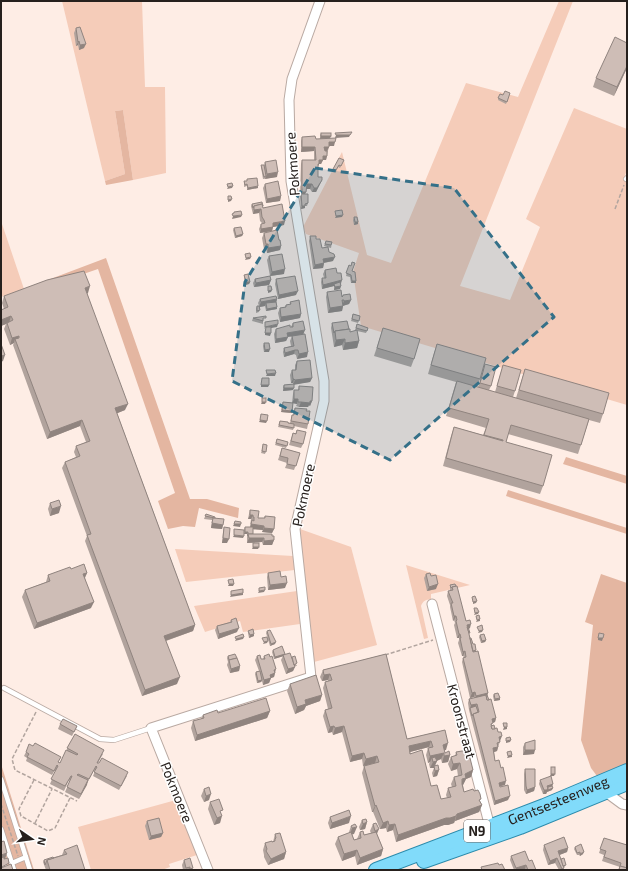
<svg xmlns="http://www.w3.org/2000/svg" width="628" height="871" viewBox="0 0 628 871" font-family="'Exo 2',sans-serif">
<rect width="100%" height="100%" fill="#feede5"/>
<g fill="#f5ccb9">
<polygon points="62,1 142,1 145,87 165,87 166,173 133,180 123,110 115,111 125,174 105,181"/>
<polygon points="559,1 573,1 460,286 510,300 540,227 526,219 574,108 627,129 627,170 624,178 627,179 627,405 361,326 353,272 359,253 306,234 303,227 342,152 367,255 391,263 466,83 518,97"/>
<polygon points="1,221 24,289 1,297"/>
<polygon points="300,529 351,547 377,645 314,662 311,655"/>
<polygon points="175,549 293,556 295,570 186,582"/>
<path d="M406,565L470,585L431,594V599C425,600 423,601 421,606L428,638L424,639Z"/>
<polygon points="297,591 300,624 243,632 240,621 205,632 194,606"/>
<polygon points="176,800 200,854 169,864 170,867 162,870 91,870 78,827"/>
</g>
<g fill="#e4b6a1">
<polygon points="123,110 133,180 106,185 105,181 125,174 115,111"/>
<polygon points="106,258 190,499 207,499 239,508 238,518 199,508 195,527 183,526 168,529 158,501 175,493 98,269 25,294 24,289"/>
<polygon points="566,457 627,476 627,484 563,464"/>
<polygon points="508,490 627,528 627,534 506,496"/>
<polygon points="601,574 627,583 627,763 597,776 591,768 581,740 593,625 585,622"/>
<polygon points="1,764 34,870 9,870 1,844"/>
</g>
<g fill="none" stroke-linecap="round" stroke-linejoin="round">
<g stroke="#b9a9a2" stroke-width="6">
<g id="service">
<polyline points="626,179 627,178"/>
<polyline points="4,688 100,739 114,740 151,728"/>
<polyline points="1,779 30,870"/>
<polyline points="1,829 14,870"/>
<polyline points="12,863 26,857"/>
</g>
</g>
<g stroke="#b9a9a2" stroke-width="11">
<g id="minor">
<polyline points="432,604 491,831"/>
<polyline points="603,790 622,804 627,805"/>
<polyline points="208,870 151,728 311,677 295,529 324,401 324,381 291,181 289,100 292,79 320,1"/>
</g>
</g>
<g stroke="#2b8aab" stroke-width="16">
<g id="primary">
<polyline points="424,861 520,827 627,783"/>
<path id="s1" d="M376,870L544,806L627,771"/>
</g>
</g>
<g stroke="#b2a59f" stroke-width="1.5" stroke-dasharray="4 2" stroke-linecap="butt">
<polyline points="615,209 624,185"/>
<polyline points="385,655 433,640"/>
<polyline points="36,712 12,759 15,770 77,801"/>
<polyline points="34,780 19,809 21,816 48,831 55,828 70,798"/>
<polyline points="1,804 18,856"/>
<polyline points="35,823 52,789"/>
</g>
<use href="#service" stroke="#fff" stroke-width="4.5"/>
<use href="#minor" stroke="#fff" stroke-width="9"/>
<use href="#primary" stroke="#81dbfa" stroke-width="14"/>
</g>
<g fill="#b1a39d">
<polygon points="76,28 84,48 79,50 78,45 76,46 74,33"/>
<polygon points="627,68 614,96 593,87 596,78"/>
<polygon points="510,93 506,104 498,100 500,94 503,95"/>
<polygon points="321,133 331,136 330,138 334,146 329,146 326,160 323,160 321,164 319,164 318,167 318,177 320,184 316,192 312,192 310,189 306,189 305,194 308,203 307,206 305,206 305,208 301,209 300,196 301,164 302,160 314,160 314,151 301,152 301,141 302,137 316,139 320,139 320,135"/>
<polygon points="344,160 340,168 338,167 336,172 333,171 333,169"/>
<polygon points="265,162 277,177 263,179 261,167 261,165 264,165"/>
<polygon points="247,179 258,188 247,190 247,186 244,187 244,181 247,181"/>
<polygon points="265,184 281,196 280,201 266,203 263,188"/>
<polygon points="252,204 262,207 263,208 284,225 273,227 272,231 260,233 259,229 261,224 263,224 260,221 259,213 253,214 251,206"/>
<polygon points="354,217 358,224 354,225 353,220"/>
<polygon points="234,228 243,234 242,236 235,238 233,230"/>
<polygon points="264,233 279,240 281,246 280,250 267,253 266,248 264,249 262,238"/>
<polygon points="310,236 316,239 322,248 329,252 333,261 324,263 323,268 313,269 309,241"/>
<polygon points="326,241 332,242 331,248 324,246"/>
<polygon points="269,256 284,274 270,276 267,260"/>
<polygon points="349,265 356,281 356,283 351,283 350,277 346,276"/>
<polygon points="325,270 337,273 342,280 341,284 340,289 334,290 334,286 322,289 321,282 322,278 324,278 323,274"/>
<polygon points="244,275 250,282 249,284 245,285 244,277"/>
<polygon points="255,279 271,280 269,285 254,287 253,283"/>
<polygon points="276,279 296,295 278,299 275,284"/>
<polygon points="327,292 342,297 343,295 351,300 349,304 343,306 342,311 328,313 326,297"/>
<polygon points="87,293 125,410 117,413 195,625 193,631 166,641 177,684 142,696 85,541 87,536 62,468 65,462 76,457 74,452 76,446 86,442 80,426 47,439 13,345 14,343 10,345 4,329 6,324 1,326 1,310 4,309 2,303 4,296 88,293"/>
<polygon points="260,299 277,299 276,302 277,309 266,311 265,306 260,307 259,312 256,313 256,308 257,306 259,306 258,303"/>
<polygon points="290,302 301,314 300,318 280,322 278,313 280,308 285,307 286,305 290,304"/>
<polygon points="353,314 360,316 358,323 351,321"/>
<polygon points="253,318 265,320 263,320 263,324 252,321"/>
<polygon points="293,323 304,334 307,357 297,359 296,355 294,354 284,357 283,352 284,348 291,346 290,341 292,336 295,336 288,337 286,341 275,343 274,334 276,329 291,327"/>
<polygon points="332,323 349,329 350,332 357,331 355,330 357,324 368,328 366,333 357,331 359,341 357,348 343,350 342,345 334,347 331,328"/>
<polygon points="383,328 414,359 411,367 374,356"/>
<polygon points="264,343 269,352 264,352 263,346"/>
<polygon points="437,344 480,379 477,387 478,387 485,364 491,386 489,390 495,392 503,365 515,391 513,397 516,398 525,369 603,414 600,423 589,420 578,454 508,434 506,442 543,486 540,494 443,466 451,436 454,427 483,435 486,428 446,416 456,382 428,374 434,353"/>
<polygon points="297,361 312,378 310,382 294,384 293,390 283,391 283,387 284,385 293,384 293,383 291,383 290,375 292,370 295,370 295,365"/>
<polygon points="299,386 312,401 310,406 309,405 308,407 299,407 296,406 297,404 293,403 292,413 281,412 283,402 292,403 293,394 294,390 298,390"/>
<polygon points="295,408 306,411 308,424 307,429 294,426 293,430 278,427 280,421 290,423 292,415 293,415"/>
<polygon points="297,430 303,444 301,448 289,445 293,433 296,433"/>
<polygon points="277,439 288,442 286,448 275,445"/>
<polygon points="267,445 265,454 261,453 263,446"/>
<polygon points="282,448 300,453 294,470 285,468 287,463 278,460"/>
<polygon points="50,503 59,513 50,516 48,509"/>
<polygon points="250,510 258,518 264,518 265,516 274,529 272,533 262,532 263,530 253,529 253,534 272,536 274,540 272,545 263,545 262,542 247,543 247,534 244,534 244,529 245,527 250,527 251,519 248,519 249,514"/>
<polygon points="206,514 215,518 223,525 222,529 211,528 212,520 204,519"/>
<polygon points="224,527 227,543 222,543 223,532"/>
<polygon points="71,569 87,573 85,578 91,608 34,629 22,597 25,590 46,582 48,575"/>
<polygon points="268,573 281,577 285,588 268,590 267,577"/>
<polygon points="426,574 431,576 436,589 427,591 424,578"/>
<polygon points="455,584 466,621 470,628 469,629 469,635 473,644 476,650 476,651 488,693 487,695 489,700 496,718 495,722 492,723 492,726 495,729 500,741 497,751 494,752 495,761 505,785 500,786 508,800 494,805 469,710 468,703 469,699 474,698 474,697 470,698 462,662 463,658 464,657 463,656 462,656 458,643 459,640 459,638 457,638 454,625 455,623 454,620 453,621 450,607 450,605 447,596 448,591 450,591 450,585"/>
<polygon points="231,620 237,632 218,639 215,630 217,626 230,622"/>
<polygon points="248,631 254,634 254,636 249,638 248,633"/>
<polygon points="267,631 275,644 270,646 266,633"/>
<polygon points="480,635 486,640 485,642 481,643 479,637"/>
<polygon points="273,650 284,655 292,657 297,666 295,666 293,671 286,674 281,660 283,656 274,659 272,652"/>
<polygon points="386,654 407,739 445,730 446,750 444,750 445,753 450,755 448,762 442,763 441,759 437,761 435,766 439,770 437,776 433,777 432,773 434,768 430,768 429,764 430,762 428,763 426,755 428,748 429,748 429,747 410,752 431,786 441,799 447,798 446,795 448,788 452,787 451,784 454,777 458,776 457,769 451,771 448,764 451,757 455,756 456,752 473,770 471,777 466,779 463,785 464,792 474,791 480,801 482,805 479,812 455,821 454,823 448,825 444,825 396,842 393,830 387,832 386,828 380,829 373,812 372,812 362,773 364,766 375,763 363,766 362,759 350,762 342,732 333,735 332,732 328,733 323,716 325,710 328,709 323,688 325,682 328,681 328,680 322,681 320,677 323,670"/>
<polygon points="228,656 240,666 239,671 230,673 227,665 228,662 227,658"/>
<polygon points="257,656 261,659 263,659 264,656 275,672 275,673 274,677 271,678 269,683 263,685 262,681 261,682 257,683 255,674 256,672 259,671 255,660"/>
<polygon points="290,684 322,695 320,701 306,706 304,710 295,714 287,691"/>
<polygon points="494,694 500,700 494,701 493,696"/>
<polygon points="270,711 267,718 195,741 191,728 193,721 201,719 203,715 218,713"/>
<polygon points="60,724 77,726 72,736 58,729"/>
<polygon points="75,734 103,754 98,763 127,776 119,790 93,776 95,771 94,770 79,799 65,792 70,781 69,780 64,791 50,784 56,770 55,770 52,775 26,761 27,758 24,756 26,752 60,763"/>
<polygon points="525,743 534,754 523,755 523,747"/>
<polygon points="525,769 535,787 534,791 526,794 524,790 524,774"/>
<polygon points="540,780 552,786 552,790 547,792 546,794 543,794 539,784"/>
<polygon points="204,789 209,800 204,802 201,796"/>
<polygon points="210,802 221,815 220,823 214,825 208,809"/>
<polygon points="330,817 349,823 330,829 328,823"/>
<polygon points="362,820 367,822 365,829 360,830 359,827"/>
<polygon points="147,821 163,833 161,837 149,840 145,826"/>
<polygon points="373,824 383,849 381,856 357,865 355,856 342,861 335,844 338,837 349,833 349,832 351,826 354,834 352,834 354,840 357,839 360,832 364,835 371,833 370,831"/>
<polygon points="275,834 286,852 284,859 268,865 264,857 264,855 263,850 265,843 273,842"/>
<polygon points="604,838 627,845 620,867 602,861 604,855 599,853"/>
<polygon points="544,845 568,848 567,852 559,855 565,867 564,867 563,870 559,870 555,863 548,865 543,850"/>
<polygon points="575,847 583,854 580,856 579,855 577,855 574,849"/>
<polygon points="64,850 85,870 46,870 43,862 44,860 62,855"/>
<polygon points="511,856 529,861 536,870 525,870 525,869 522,870 514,870 510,860"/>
<polygon points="184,860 193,868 192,870 183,870 182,865"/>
</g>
<g fill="#90847f">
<polygon points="79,41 78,45 76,46 78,42"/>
<polygon points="86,44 84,48 79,50 80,45"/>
<polygon points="627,66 627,68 614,96 617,87"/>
<polygon points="336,135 350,135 349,137 335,138"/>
<polygon points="321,136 331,136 330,138 320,139"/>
<polygon points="329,142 335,142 334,146 327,146"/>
<polygon points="302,147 315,147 314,151 301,152"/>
<polygon points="324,147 329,147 327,151 323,151"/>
<polygon points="323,156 327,156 326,160 323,160 321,164 319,164 317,168 319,160"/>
<polygon points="278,172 277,177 265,179 267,174"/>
<polygon points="322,180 316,192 312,192 314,188"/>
<polygon points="307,184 312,184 310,189 305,189"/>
<polygon points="233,186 232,188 227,189 228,187"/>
<polygon points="258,186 258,188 247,190 248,188"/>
<polygon points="302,192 306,192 304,196 301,194 300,196"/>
<polygon points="281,196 280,201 266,203 267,199"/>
<polygon points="232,199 231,201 228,202 228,200"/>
<polygon points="302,206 305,206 305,208 301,209"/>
<polygon points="261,209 259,213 253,214 254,210"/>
<polygon points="242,215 241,217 232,219 233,216"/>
<polygon points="343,215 342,217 335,218 336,216"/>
<polygon points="285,221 284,225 273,227 272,231 260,233 261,229 273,223"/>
<polygon points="355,222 358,222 358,224 354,225"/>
<polygon points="243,234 242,236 235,238 236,236"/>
<polygon points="266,244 268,244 266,248 264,249"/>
<polygon points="281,246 280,250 267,253 268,248"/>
<polygon points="251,257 250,259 245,260 246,258"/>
<polygon points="335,257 333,261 322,263 323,259"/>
<polygon points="324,263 323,268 313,269 315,265"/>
<polygon points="285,269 284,274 270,276 272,272"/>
<polygon points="271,280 269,285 254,287 256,283"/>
<polygon points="342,280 340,284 334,284 334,286 322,289 323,285"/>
<polygon points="352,281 356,281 356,283 351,283"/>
<polygon points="246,282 250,282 249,284 245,285"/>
<polygon points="90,286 88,293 83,295 85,288"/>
<polygon points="341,286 340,289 334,290 335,287"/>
<polygon points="272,290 271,292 268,293 268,291"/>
<polygon points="298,291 296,295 278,299 279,295"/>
<polygon points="277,299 276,304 266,303 265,306 259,307 261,302"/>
<polygon points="351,300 349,304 342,306 344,301"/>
<polygon points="343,306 342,311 328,313 330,308"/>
<polygon points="277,307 277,309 266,311 267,309"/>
<polygon points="301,314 300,318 280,322 281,317"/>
<polygon points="11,316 9,323 7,323 6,324 1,326 1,320"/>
<polygon points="278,324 277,327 266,329 266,327 264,329 265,327"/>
<polygon points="305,330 303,335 285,337 287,333"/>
<polygon points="265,333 271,333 270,336 265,335"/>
<polygon points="19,336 16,342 15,339 14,343 10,345 12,338"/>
<polygon points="288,337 286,341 275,343 276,339"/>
<polygon points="345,339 342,345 334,347 336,340"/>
<polygon points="359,341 357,348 343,350 345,343"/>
<polygon points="270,349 269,352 264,352 265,350"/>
<polygon points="295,350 294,354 284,357 285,353"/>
<polygon points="308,352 307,357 297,359 299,354"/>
<polygon points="5,355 3,361 1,362 1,356"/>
<polygon points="276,373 275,376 266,376 267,374"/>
<polygon points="312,378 310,382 293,385 295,380"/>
<polygon points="293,379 294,379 293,383 291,383"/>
<polygon points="261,385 269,385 268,387 261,387"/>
<polygon points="284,388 294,388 293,390 283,391"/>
<polygon points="294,399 298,399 297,404 292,403"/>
<polygon points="310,401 312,401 310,406 309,405 308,407 299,407 301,402"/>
<polygon points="262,402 266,402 265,404 261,404"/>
<polygon points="128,404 125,410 113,415 115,408"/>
<polygon points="282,410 292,411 292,413 281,412"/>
<polygon points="82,420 80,426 47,439 50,432"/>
<polygon points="260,420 267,421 266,423 259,422"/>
<polygon points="61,506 59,513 50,516 52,509"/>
<polygon points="250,515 253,515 251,519 248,519"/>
<polygon points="212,523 223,525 222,529 211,528"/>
<polygon points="234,524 241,524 240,527 233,526"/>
<polygon points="251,524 264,526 263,530 250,529"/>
<polygon points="264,528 274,529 272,533 262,532"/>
<polygon points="245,532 248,532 247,534 244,534"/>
<polygon points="234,535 244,536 243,538 233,537"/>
<polygon points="223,538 229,539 227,543 222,543"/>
<polygon points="249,538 264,538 262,542 247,543"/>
<polygon points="274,540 272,545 263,545 264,541"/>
<polygon points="253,547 259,547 258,549 252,549"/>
<polygon points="87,573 84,579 83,574"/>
<polygon points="287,583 285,588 268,590 270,585"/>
<polygon points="229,584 234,584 233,586 228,586"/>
<polygon points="438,584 436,589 427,591 429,587"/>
<polygon points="265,590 264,592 258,593 259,591"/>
<polygon points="243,593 243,595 230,597 231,595"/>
<polygon points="477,601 476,603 473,604 473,602"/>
<polygon points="94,602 91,608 34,629 37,623"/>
<polygon points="479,612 478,614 474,615 475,613"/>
<polygon points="454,616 456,616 454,620 453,621"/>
<polygon points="480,619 480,621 476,622 477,620"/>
<polygon points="471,624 470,628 466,629 467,625"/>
<polygon points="195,625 193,631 162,642 164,636"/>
<polygon points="239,628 237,632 218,639 219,634"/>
<polygon points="483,630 482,632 478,633 479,631"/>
<polygon points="254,634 254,636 249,638 250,635"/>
<polygon points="459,634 460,634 459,638 457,638"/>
<polygon points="244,637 243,639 235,641 236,639"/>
<polygon points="598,638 603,638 602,641 598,640"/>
<polygon points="486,640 485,642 481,643 482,641"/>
<polygon points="268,641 267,643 263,644 264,642"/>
<polygon points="276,642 275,644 270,646 271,644"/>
<polygon points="465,651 463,656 462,656 463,652"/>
<polygon points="285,654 284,656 274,659 275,657"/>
<polygon points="240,666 239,671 230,673 231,669"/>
<polygon points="295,667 293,671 286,674 288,669"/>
<polygon points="276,669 274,677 271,678 269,683 263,685 264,680 274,670"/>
<polygon points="330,674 328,680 322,681 324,675"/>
<polygon points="180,677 177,684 142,696 145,690"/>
<polygon points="262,680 261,682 257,683 258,681"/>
<polygon points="475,692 474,697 470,698 472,693"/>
<polygon points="488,693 487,697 475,700 476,696"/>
<polygon points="322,695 320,701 306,706 304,710 295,714 297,707 305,700"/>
<polygon points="500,698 500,700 494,701 495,699"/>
<polygon points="477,704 475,708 470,709 471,705"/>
<polygon points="270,711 267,718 195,741 197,735"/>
<polygon points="496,718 495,722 490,724 492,719"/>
<polygon points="334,726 332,732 328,733 330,727"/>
<polygon points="344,726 342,732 333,735 335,728"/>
<polygon points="504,727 507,727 507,729 503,730"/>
<polygon points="502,736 500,741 497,741 499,737"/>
<polygon points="511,740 510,742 506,743 506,741"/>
<polygon points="431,741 429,747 406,753 409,746"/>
<polygon points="448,743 446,750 440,751 443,745"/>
<polygon points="498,747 497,751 491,753 493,748"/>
<polygon points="525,750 535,750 534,754 523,755"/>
<polygon points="364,753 362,759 350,762 352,756"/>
<polygon points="444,753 441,759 433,762 432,758 430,762 428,763 430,756"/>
<polygon points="450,755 448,762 442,763 444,756"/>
<polygon points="512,755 512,757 507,758 508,756"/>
<polygon points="377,756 375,763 363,766 366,759"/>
<polygon points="437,761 434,767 434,766 434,768 430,768 433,762"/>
<polygon points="460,763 457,769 451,771 453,764"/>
<polygon points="439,770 437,776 433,777 435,771"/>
<polygon points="473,770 471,777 466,779 463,785 460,786 465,774"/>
<polygon points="551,774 555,774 554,776 550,776"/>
<polygon points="88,780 87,785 79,799 81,794"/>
<polygon points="506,781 505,785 497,787 499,783"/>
<polygon points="553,784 552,788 553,788 552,790 547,792 546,794 543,794 544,790 547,786"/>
<polygon points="535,787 534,791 526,794 527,790"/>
<polygon points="211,794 209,800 204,802 206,796"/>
<polygon points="510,796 508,800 494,805 495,801"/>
<polygon points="376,805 373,812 372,812 375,806"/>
<polygon points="482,805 479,812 455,821 457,814"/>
<polygon points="222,816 220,823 214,825 217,818"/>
<polygon points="351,816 349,823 330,829 332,823"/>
<polygon points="456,816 454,823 448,825 444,825 396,842 398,835 446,818"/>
<polygon points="388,821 386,828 380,829 383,823"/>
<polygon points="367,822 365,829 360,830 363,824"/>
<polygon points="395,824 393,830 387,832 389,825"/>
<polygon points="357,827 354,834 350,835 352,828"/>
<polygon points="379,829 376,836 373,837 375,831"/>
<polygon points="163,833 161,837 149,840 151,836"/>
<polygon points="568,848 567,852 557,856 558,851"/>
<polygon points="383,849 381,856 357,865 360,858"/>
<polygon points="357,850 355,856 342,861 344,854"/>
<polygon points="286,852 284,859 268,865 271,859"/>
<polygon points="584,852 583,854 580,856 580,854"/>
<polygon points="7,853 5,859 1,860 1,855"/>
<polygon points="557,858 555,863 548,865 550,861"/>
<polygon points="526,865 525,869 522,870 516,870 516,868"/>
</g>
<g fill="#cebdb6" stroke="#90847f">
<polygon points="80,27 86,44 80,45 79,41 78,42 76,28"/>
<polygon points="615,37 627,43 627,66 617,87 596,78"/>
<polygon points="505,91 510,93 507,102 498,98 500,94 503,95"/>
<polygon points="352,132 350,135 336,135 335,133"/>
<rect x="321" y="133" width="10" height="3"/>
<polygon points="315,136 316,139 336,138 335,142 329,142 329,147 324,147 325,151 327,151 327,156 323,156 323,160 319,160 319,164 318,164 318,177 322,177 322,180 317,188 314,188 312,184 307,184 306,192 302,192 302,160 316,160 315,147 302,147 302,137"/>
<polygon points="339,158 344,160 341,166 339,165 336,170 333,169"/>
<polygon points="276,160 278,172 267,174 265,162"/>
<polygon points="261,165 264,165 266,176 264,177"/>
<polygon points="257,178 258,186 248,188 247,184 245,185 244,181 247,181 247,179"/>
<polygon points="278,181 281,196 267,199 265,184"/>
<polygon points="232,183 233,186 228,187 227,184"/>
<polygon points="301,194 308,194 308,203 305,204 305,206 302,206"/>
<polygon points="228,196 231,196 232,199 228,200"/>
<polygon points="262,202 263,206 262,204 254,206 253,208 252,204"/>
<polygon points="262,204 263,208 282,204 285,221 273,223 273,227 261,229 261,224 265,223 264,220 262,217 261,209 254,210 254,206"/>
<polygon points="342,210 343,215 336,216 335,211"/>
<polygon points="241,211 242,215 233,216 232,214 234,213 234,212"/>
<polygon points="354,217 357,217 358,222 355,222"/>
<polygon points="241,227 243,234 236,236 234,228"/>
<polygon points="277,230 279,240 280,240 281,246 268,248 268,244 266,244 264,233"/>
<polygon points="310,236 316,236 316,239 320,239 322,248 328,247 329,252 334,254 335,257 323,259 324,263 315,265"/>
<polygon points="326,241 332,242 331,245 325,244"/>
<polygon points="250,253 251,257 246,258 245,254"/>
<polygon points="282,254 285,269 272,272 269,256"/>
<polygon points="352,262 355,263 352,271 355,272 356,281 352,281 351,275 346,273 349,265 351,266"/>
<polygon points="336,268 337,273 341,273 342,280 323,285 322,278 326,278 325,270"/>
<polygon points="84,271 90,286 85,288 128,404 115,408 195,625 164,636 180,677 145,690 87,535 91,534 65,462 80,456 76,446 90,441 82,420 50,432 15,339 19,338 19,336 12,338 7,323 13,320 11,316 1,320 1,310 8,307 4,296 47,280"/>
<polygon points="248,274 250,282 246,282 244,275"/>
<polygon points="270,276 271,280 256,283 255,279"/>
<polygon points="295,276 298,291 279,295 276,279"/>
<polygon points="340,282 341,286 335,287 334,284"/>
<polygon points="268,286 271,286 272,290 268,291"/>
<polygon points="341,290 342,297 343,296 343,295 350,294 351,300 344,301 344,300 342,300 343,306 330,308 327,292"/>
<polygon points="276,296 277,299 261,302 260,299"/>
<polygon points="299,300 301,314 281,317 280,308 286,307 286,305 291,304 290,302"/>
<polygon points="276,302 277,307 267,309 266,303"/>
<polygon points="257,306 259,306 260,310 257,311"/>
<polygon points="353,314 360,316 359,321 352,319"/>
<polygon points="266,316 266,318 263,318 263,321 253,318"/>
<polygon points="278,320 278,324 265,327 265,322"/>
<polygon points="303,321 305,330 287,333 288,337 276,339 276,329 290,325 290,327 293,327 293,323"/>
<polygon points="347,321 349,329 335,331 334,333 332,323"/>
<polygon points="357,324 368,328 367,331 356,328"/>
<polygon points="266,327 271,327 271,333 265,333"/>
<polygon points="383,328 420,339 414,359 377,348"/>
<polygon points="350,329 350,332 357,330 359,341 345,343 345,339 336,340 335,331"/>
<polygon points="305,334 308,352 299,354 298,350 295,350 285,353 284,348 294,346 292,336"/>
<polygon points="264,343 269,343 270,349 265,350"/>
<polygon points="1,344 5,355 1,356"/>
<polygon points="437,344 486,358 480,379 431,365"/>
<polygon points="310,360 312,378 295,380 294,379 293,379 292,370 296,370 297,361"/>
<polygon points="485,364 496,367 491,386 480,383"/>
<polygon points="503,365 521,370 515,391 497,386"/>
<polygon points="525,369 609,393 603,414 519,390"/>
<polygon points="266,370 275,370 276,373 267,374"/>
<polygon points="262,378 269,378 269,385 261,385"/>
<polygon points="457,381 589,419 581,445 511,425 506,442 552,455 543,486 446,458 454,427 503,441 503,440 484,435 489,419 449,408"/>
<polygon points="294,384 294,388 284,388 284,385"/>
<polygon points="299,386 313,387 312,401 310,401 310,403 301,402 298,402 298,399 294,399 294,390 299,390"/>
<rect x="262" y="398" width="4" height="4"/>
<polygon points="283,402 293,403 292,411 282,410"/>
<polygon points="295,408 307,409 306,411 310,411 308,424 291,421 292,415 294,415"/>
<polygon points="261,414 268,415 267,421 260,420"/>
<polygon points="280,421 288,422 288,423 294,424 294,428 279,425"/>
<polygon points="297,430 306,432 303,444 291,441 293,433 296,434"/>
<polygon points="277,439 288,442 287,446 276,443"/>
<polygon points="263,444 267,445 266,452 262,451"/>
<polygon points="282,448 300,453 296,466 287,464 288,458 280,456"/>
<polygon points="59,500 61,506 52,509 50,503"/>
<polygon points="250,510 259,511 258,518 265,518 265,516 275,517 274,529 264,528 264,526 251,524 252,520 254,521 254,517 253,517 253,515 250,515"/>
<polygon points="206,514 215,517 215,518 205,516"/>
<polygon points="213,518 224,519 223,525 212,523"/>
<polygon points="235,521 241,522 241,524 234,524"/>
<polygon points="224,527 230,528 229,539 223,538"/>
<polygon points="245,527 253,527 253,534 248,534 248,536 248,532 245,532"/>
<polygon points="234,529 244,530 244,536 234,535"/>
<polygon points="248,534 272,534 272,536 274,536 274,540 264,541 264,538 249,538"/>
<rect x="253" y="543" width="6" height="4"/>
<polygon points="84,564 87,573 83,574 94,602 37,623 25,590 50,581 48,575 70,567 71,569"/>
<polygon points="280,571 281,577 286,576 287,583 270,585 268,573"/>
<polygon points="430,573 431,576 436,575 438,584 429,587 426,574"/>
<polygon points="233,579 234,584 229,584 228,580"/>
<polygon points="455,584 456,586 452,587 451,588 450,585"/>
<polygon points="457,586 466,621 470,620 471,624 467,625 473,652 478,651 488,693 476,696 475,692 472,693 463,658 466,657 465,651 463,652 460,638 461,638 460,634 459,634 456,621 457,620 456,616 454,616 451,603 453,603 448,591 453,590 452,587"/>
<polygon points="265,587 265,590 259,591 259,588"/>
<polygon points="243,589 243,593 231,595 231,591"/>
<polygon points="475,596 477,601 473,602 472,597"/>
<polygon points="474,608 477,608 479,612 475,613"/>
<polygon points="479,615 480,619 477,620 476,616"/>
<polygon points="236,618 239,628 219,634 217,626 232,622 231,620"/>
<polygon points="482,625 483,630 479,631 477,627"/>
<polygon points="467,627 468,627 470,633 469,633"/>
<polygon points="253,629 254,634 250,635 248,631"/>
<polygon points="270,630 276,642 271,644 267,631"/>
<polygon points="599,633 604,634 603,638 598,638"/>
<polygon points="243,634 244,637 236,639 235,637"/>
<polygon points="484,634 486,640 482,641 480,635"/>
<polygon points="267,637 268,641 264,642 262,638"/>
<polygon points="470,638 471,638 473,644 475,644 476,650 473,651"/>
<polygon points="282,646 285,654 275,657 273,650"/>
<polygon points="290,653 295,667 288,669 283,655"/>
<polygon points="235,654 237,658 229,660 228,656"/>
<polygon points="269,654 270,657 272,656 276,669 274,670 275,673 270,675 271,678 264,680 257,656 260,655 261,659 265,659 264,656"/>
<polygon points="386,654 407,739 445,730 448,743 443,745 445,753 449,751 450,755 444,756 444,753 430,756 428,748 433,747 431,741 409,746 410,754 422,750 431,786 437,785 441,799 451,797 448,788 456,786 454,777 462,775 460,763 453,764 451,757 457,755 456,752 468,750 473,770 465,774 466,778 462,779 462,784 464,792 473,789 474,791 478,790 480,794 481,799 479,800 482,805 457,814 456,816 450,818 446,818 398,835 395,824 389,825 388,821 383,823 376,805 375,806 364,766 379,762 377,756 366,759 364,753 352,756 344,726 335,728 334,726 330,727 325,710 332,708 325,682 332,680 330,674 324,675 323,670"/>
<polygon points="295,656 297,663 294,665 292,657"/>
<polygon points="237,658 240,666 231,669 229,660"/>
<polygon points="260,671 262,680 258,681 256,672"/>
<polygon points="316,675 322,695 305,700 306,704 297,707 290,684"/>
<polygon points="498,693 500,698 495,699 494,694"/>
<polygon points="486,695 487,700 491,699 496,718 492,719 493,723 491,724 492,729 497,728 498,732 501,732 502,736 499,737 500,742 497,743 498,747 493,748 495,761 499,760 501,768 503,767 506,781 499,783 500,787 508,785 510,796 495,801 473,714 479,712 477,704 471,705 469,699"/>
<polygon points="486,695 487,695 489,700 487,700"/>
<polygon points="266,698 270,711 197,735 193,721 204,718 203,715 217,710 218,713"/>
<polygon points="476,706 478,712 473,714 472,716 470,708"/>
<polygon points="63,719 77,726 74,732 60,724"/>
<polygon points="503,723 507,723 507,727 504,727"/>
<polygon points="494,725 495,729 492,729 491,726"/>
<polygon points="75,734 104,750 97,763 99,763 102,758 128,772 121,786 94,772 97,767 96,766 89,779 78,774 77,775 88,780 81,794 67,787 72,776 71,776 65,786 51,779 58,766 57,765 54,771 27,757 29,754 26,752 29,744 33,746 35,743 61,757 58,762 60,763 66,750 77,755 78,754 67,748"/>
<polygon points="510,737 511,740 506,741 506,738"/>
<polygon points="535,740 535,750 525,750 525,743"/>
<polygon points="511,751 512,755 508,756 507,752"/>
<polygon points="435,757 437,761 433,762 432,758"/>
<polygon points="438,765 439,770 435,771 434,766"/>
<rect x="551" y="767" width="4" height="7"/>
<polygon points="525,769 535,769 535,787 527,790 526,786"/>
<polygon points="551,776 553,784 547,786 548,788 547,790 544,790 540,780"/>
<polygon points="552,786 553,788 548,790 548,787"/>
<polygon points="209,787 211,794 206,796 204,789"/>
<polygon points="219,799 223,810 220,811 222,816 217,818 210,802"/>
<polygon points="349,810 351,816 332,823 330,817"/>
<polygon points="159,818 163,833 151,836 147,821"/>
<polygon points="366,819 367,822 363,824 362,820"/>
<polygon points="376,823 379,829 375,831 373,824"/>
<polygon points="355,824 357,827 352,828 351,826"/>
<polygon points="363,831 364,835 376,832 383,849 360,858 357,850 344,854 338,837 351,832 354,840 361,838 360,832"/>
<polygon points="280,833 286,852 271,859 266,851 267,849 265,843 272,841 272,842 275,841 275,839 276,838 275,834"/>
<polygon points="564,837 568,848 558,851 564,868 562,869 557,858 550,861 544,845"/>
<polygon points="604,838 627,845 627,868 620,866 619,870 621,863 604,857 606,851 600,849"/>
<polygon points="4,841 7,853 1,855 1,842"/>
<polygon points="581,844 584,852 580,854 580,852 577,853 575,847"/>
<polygon points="77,845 85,870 50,870 47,860 67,854 64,850"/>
<polygon points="525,851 529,861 532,860 536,870 528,870 526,865 516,868 511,856"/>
<polygon points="4,857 4,859 8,858 9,863 2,867 1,864 1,858"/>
<polygon points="53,857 54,858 47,860 45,865 44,860"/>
<polygon points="190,858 193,868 190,869 191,870 185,870 190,869 190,867 186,868 184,860"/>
<polygon points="564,858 566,865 563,866 561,859"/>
<polygon points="498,863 499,865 502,864 505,870 482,870 481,867"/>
<polygon points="11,864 13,870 1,870 1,868"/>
<polygon points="620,866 627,868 627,870 619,870"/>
</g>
<path fill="#357088" fill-opacity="0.2" stroke="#357088" stroke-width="3" stroke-dasharray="8 5" stroke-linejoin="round" d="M315,168L454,188L554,317L390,460L232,381L245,282Z"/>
<g text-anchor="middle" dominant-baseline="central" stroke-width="3" stroke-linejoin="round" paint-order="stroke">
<rect fill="#fff" stroke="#676361" stroke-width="1" x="464" y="820" width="26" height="22" rx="3"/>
<g font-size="13" font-weight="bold" fill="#26201d">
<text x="477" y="831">N9</text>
</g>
<g font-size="14" fill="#26201d" stroke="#fff">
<text transform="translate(292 164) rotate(-94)">Pokmoere</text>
<text transform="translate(303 495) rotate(-78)">Pokmoere</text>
<text transform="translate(462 721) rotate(75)">Kroonstraat</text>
<text transform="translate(177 792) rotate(68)">Pokmoere</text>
<text stroke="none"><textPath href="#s1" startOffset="195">Gentsesteenweg</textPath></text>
</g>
</g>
<rect width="628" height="871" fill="none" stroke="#26201d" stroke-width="4"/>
<g transform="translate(32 839) rotate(103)" stroke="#ffffff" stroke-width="3" paint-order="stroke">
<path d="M0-3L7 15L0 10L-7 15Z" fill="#26201d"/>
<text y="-6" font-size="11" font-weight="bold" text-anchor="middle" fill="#26201d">N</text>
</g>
</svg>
